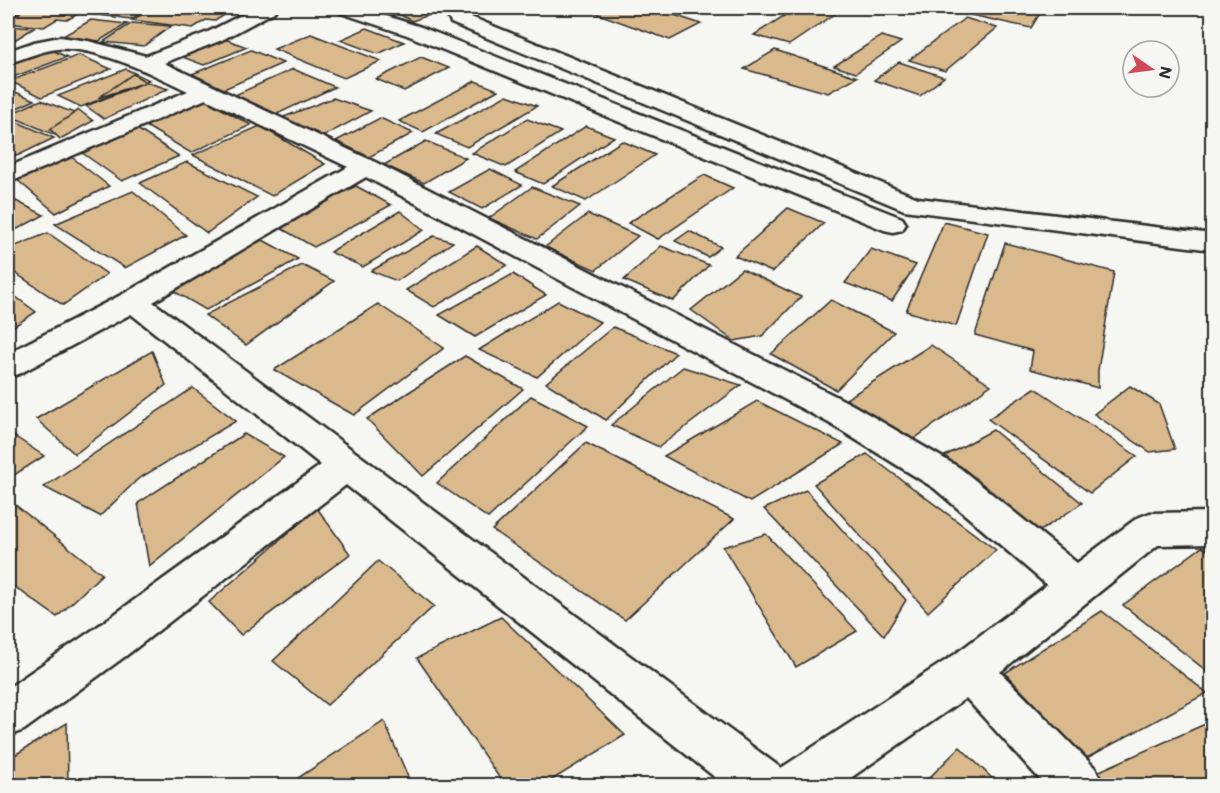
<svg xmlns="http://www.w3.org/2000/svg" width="1220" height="793" viewBox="0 0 1220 793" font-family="Mali,sans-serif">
<rect width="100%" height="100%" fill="#f6f6f2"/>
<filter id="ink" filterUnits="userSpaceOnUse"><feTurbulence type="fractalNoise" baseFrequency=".0167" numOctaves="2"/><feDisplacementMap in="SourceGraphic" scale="12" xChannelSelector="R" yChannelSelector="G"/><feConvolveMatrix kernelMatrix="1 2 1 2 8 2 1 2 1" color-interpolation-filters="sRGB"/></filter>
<g filter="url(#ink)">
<g fill="#daba8d" stroke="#2b2b2b" stroke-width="1.5">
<polygon points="19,8 58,8 85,10 67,20 57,19 44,27 8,23 8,15"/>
<polygon points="103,8 150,8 131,19 91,14"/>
<polygon points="153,8 173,8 226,14 215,21 206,20 193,28 132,20"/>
<polygon points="411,8 433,8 441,11 412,21 396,13"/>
<polygon points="582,8 653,8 701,24 670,40"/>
<polygon points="796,8 837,8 836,9 841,10 789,45 754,35"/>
<polygon points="877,8 911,8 900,14"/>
<polygon points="977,8 1043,8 1031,28 971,15"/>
<polygon points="965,18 997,28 945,71 909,60"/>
<polygon points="91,20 127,24 99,41 63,36"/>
<polygon points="132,23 171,26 144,46 103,42"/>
<polygon points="8,26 34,28 8,44"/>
<polygon points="367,28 404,42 378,54 340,40"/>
<polygon points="311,34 381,61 344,78 274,49"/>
<polygon points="881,36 901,42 856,73 834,66"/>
<polygon points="219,37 247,47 204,65 177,55"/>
<polygon points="43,46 67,57 8,79 8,59"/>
<polygon points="251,50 283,63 224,89 192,74"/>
<polygon points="775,50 857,77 828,93 744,69"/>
<polygon points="79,55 111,69 42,97 10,81"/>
<polygon points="421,57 449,68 404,91 376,79"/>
<polygon points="899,62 944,77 920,96 874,80"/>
<polygon points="126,69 149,80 81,107 58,96"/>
<polygon points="293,69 335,87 277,114 235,95"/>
<polygon points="133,74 146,82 98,98"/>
<polygon points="475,81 498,90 423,132 399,121"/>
<polygon points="146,82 168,89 104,119 86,106"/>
<polygon points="8,89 35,100 8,112"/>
<polygon points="507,95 537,106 467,147 436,134"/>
<polygon points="200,97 251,125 191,153 141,123"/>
<polygon points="333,98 371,111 322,137 281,118"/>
<polygon points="41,100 89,119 55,135 8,115"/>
<polygon points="79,110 93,121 60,139 50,129"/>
<polygon points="8,118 54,138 17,156 8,151"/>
<polygon points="380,118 413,133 369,157 336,141"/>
<polygon points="527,119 561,132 506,167 472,153"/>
<polygon points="260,126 325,164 272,196 193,155"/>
<polygon points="586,126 614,137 543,184 515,172"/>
<polygon points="134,127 179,156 122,181 78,150"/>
<polygon points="426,141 466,158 424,183 384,165"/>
<polygon points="622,141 655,155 586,201 552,186"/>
<polygon points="69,155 109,186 56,213 15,178"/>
<polygon points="187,162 257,197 207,233 140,183"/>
<polygon points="490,169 522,185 482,209 449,192"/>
<polygon points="704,175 733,188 658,239 628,223"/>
<polygon points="356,186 391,205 314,247 275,225"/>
<polygon points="532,187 580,206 537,239 489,218"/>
<polygon points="133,191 186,235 125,268 55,224"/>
<polygon points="8,197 44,215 8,234"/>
<polygon points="788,208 824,223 772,272 735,256"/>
<polygon points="400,211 424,230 363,267 330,252"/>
<polygon points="588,214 638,236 596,270 545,247"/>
<polygon points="944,222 988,233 956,326 906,311"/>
<polygon points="689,231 721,247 708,257 675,241"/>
<polygon points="48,233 107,274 63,305 8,268 8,249"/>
<polygon points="434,236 453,242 397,281 371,271"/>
<polygon points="259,238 298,259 206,310 170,289"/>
<polygon points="1005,243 1114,272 1098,370 1098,388 1030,369 1033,351 975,335"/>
<polygon points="477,246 507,265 434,307 406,290"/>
<polygon points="661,246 709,265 673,301 624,280"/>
<polygon points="871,249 916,265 892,301 845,283"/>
<polygon points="302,265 334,281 246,345 205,315"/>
<polygon points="742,269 801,297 762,336 734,341 691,310"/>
<polygon points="513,274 546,295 475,337 439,315"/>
<polygon points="8,291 36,312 8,330"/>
<polygon points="831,300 894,332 836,390 771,354"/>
<polygon points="558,301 600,322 537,377 479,350"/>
<polygon points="378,304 444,348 354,415 274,370"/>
<polygon points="613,327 676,353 606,420 546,383"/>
<polygon points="931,345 991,385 905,445 846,399"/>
<polygon points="152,351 166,385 75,454 36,419"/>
<polygon points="465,356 523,389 423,476 367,419"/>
<polygon points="683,367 741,385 659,447 611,425"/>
<polygon points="1130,386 1159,404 1175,449 1150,452 1094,414"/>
<polygon points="193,388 236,421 138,479 100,516 44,487"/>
<polygon points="1035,388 1137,456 1090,493 988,419"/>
<polygon points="531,396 588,426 488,518 437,483"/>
<polygon points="757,401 843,444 750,502 664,456"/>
<polygon points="993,430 1082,503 1034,535 945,456"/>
<polygon points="8,432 44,456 8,479"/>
<polygon points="244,434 284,457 149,566 138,503"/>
<polygon points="586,443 734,519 625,620 492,530"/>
<polygon points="867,454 996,550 928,612 814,484"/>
<polygon points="806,490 906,600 884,636 764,509"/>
<polygon points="8,499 102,574 57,617 8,582"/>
<polygon points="317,508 350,554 241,635 209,602"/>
<polygon points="766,534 857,631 796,667 723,547"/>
<polygon points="1202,547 1212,553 1212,669 1208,672 1123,605"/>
<polygon points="378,561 434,606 327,705 273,661"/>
<polygon points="1102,611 1207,693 1085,759 1005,673"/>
<polygon points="501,617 625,735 542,786 505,786 417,658"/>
<polygon points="384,721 412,786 286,786"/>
<polygon points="1212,721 1212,786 1108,786 1095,773"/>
<polygon points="67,723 68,786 8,786 8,759"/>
<polygon points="960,747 1000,786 921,786"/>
</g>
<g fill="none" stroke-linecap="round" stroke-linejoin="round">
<g stroke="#2b2b2b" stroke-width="5">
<g id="street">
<polygon points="8,8 21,8 18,12 8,15"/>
<path d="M255,8H277L274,12L222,40L164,63L375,162L853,405L960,468L1077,563L1137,518L1150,513L1212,512V544L1158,545L1000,672L1096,769L1103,786H1046L966,698L839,786H726L346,485L127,655L24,730L8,736V688L97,627L321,465L131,314L19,374L8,377V353L123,294L348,167L206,99L8,183V167L188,91C156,75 93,45 57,49C40,51 24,59 8,63V51L34,42L60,37L88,41L146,56L208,32ZM366,177L829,423L934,488L1047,585L954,655L781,768L153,302Z"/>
<polygon points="335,8 361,8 421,27 902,218 906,224 902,230 893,232 884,230 407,35 338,12"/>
<polygon points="444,8 462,8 466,15 918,198 1212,234 1212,250 904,210 451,23"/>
</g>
</g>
<use href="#street" fill="#f6f6f2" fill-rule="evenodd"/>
</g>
</g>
<rect width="1220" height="793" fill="none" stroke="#f6f6f2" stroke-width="30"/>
<rect x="15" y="15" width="1190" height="763" fill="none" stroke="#2b2b2b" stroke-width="2" filter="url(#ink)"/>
<g transform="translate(1151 69) rotate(104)"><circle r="28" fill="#f6f6f2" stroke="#a5a5a2" stroke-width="1.5"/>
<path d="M0-4.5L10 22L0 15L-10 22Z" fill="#d1495b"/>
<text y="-9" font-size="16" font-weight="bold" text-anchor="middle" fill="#2b2b2b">N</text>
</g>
</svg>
